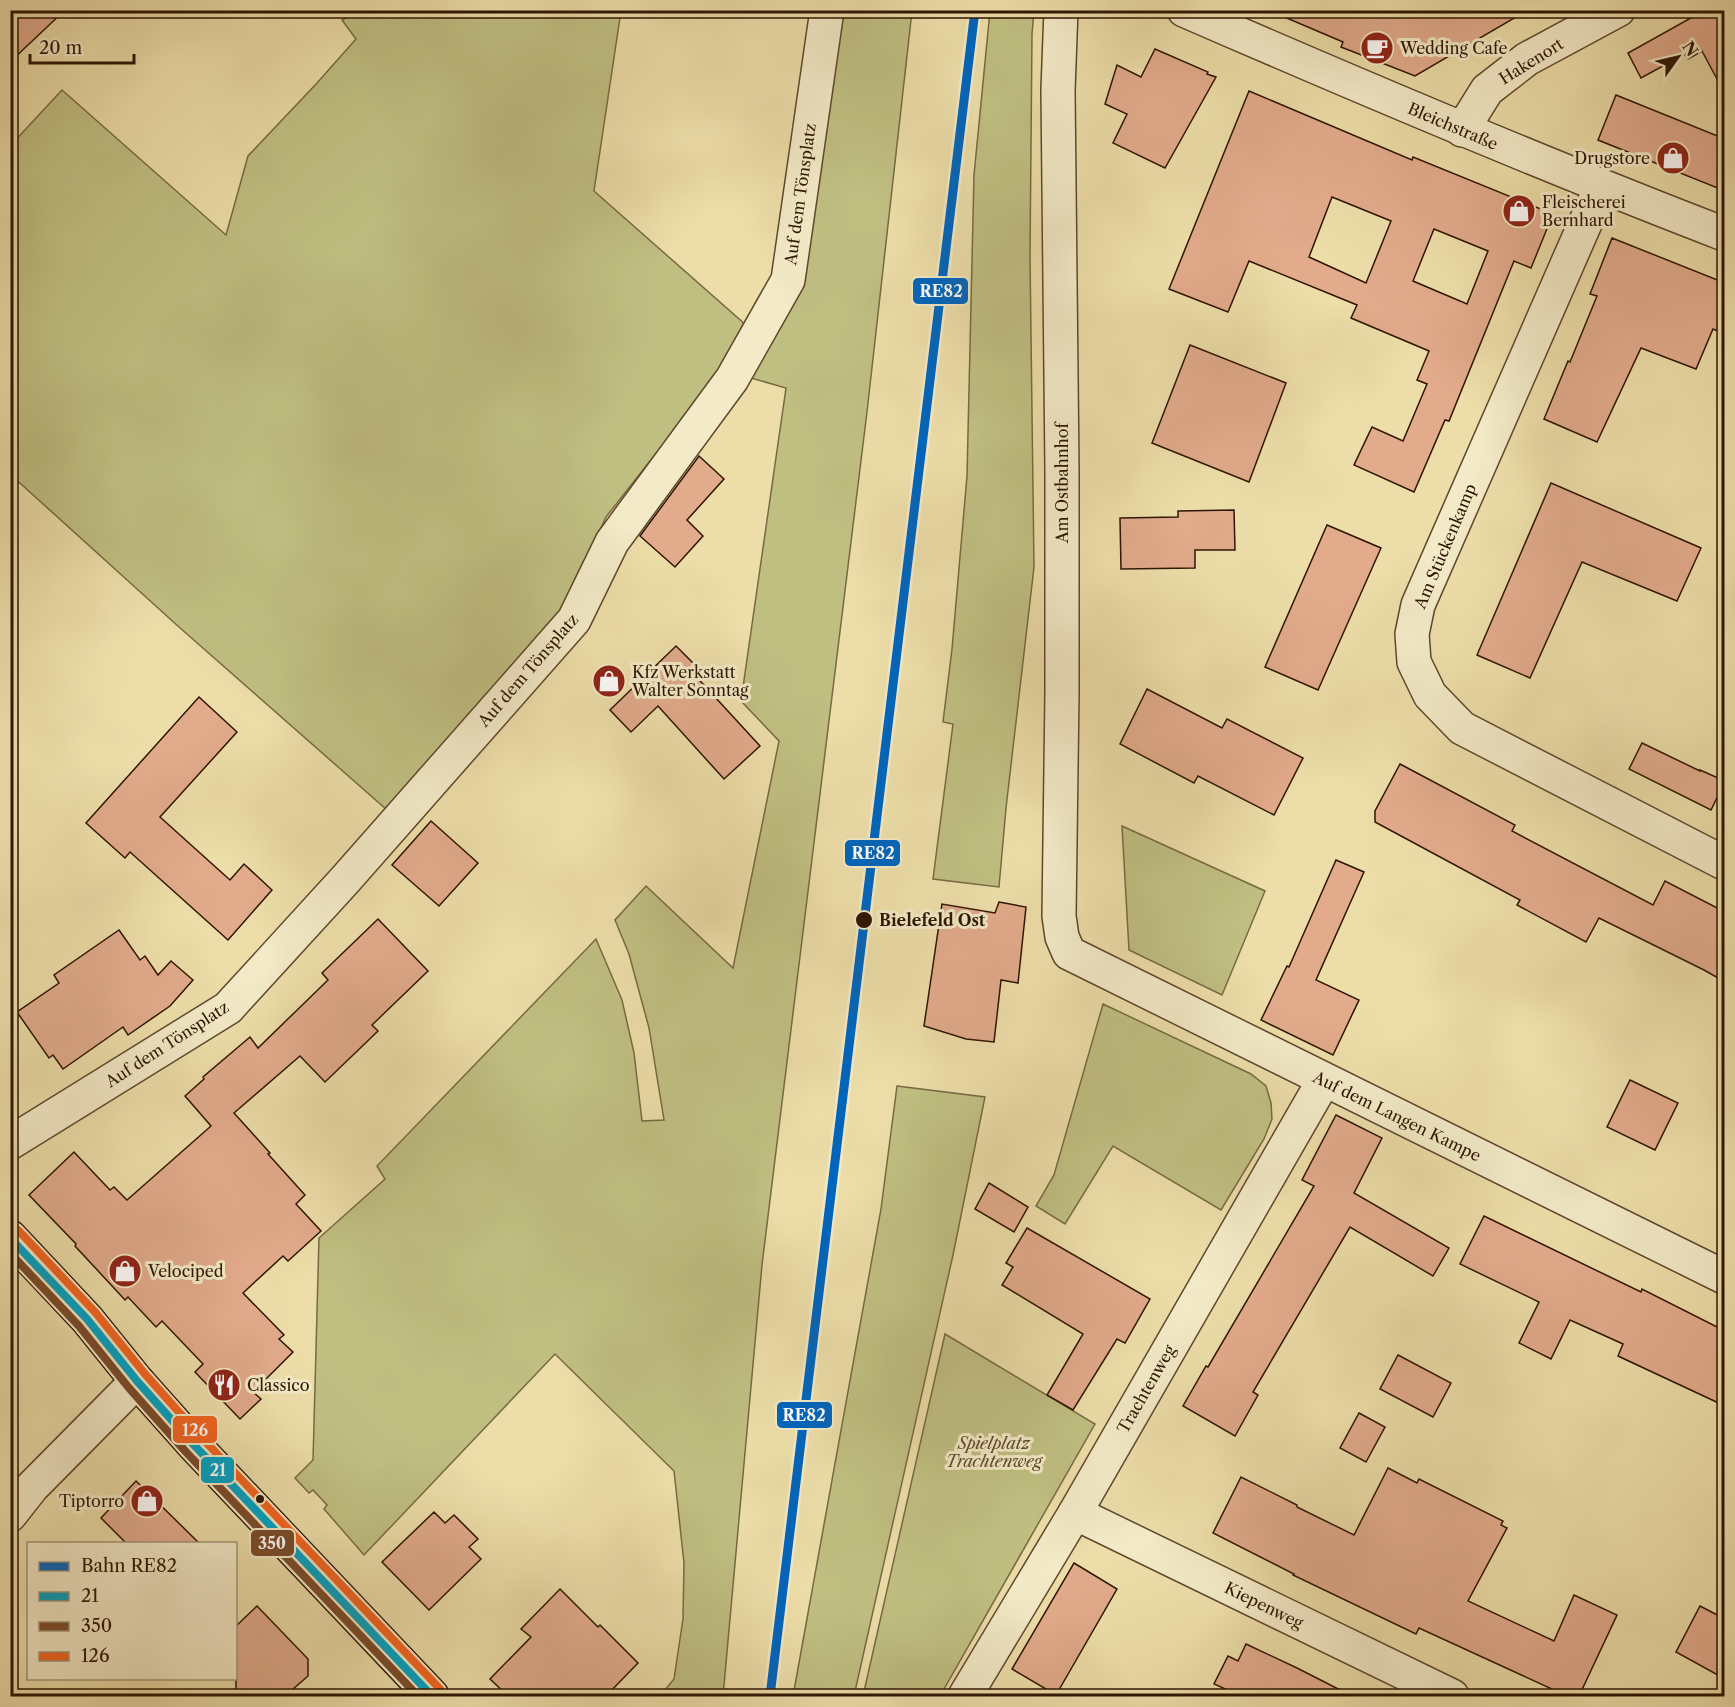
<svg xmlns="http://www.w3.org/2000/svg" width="1735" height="1707" viewBox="0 0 1735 1707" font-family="'Libre Caslon Text',serif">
<rect width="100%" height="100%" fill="#eddea9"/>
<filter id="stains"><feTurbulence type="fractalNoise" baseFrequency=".00333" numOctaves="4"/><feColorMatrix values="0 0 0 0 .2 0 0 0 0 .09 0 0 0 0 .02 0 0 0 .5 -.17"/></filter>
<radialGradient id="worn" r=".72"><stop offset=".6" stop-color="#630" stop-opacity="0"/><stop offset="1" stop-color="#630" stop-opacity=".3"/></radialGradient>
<g fill="#c0bf82" stroke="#776a42" stroke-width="1.5">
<polygon points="359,11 621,11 594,191 747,326 731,358 606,517 565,608 387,810 179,627 11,475 10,146 62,90 226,235 248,156 317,83 356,39 342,20"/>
<polygon points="839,11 912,11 867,412 762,1265 723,1696 660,1696 674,1679 683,1619 684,1563 674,1471 555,1354 364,1555 324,1509 327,1505 313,1490 309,1493 295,1478 313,1460 319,1238 385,1179 377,1166 596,939 622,1000 634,1053 642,1121 664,1120 649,1028 629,954 615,920 646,886 733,968 779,741 741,701 786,388 751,378"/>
<polygon points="990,11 1034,11 1032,34 1030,257 1034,567 1006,808 999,887 933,879 953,724 943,722 952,649 967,476 974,175"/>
<polygon points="1122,826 1265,891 1222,995 1129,950"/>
<polygon points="1103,1004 1251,1074 1266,1086 1271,1103 1272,1119 1264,1139 1221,1210 1113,1146 1065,1224 1036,1206 1054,1175"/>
<polygon points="897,1086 985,1097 953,1255 854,1696 793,1696 881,1209"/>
<polygon points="945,1334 1095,1424 940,1696 863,1696"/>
</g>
<g fill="#e2ab8c" stroke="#2e1502" stroke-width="1.5" fill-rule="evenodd">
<polygon points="10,10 65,10 10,62"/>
<polygon points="1268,10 1528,10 1415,76 1341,47 1343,42"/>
<polygon points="1705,10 1725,10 1725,94 1702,51 1688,59 1685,54 1641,78 1628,53"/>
<polygon points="1155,49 1208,72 1207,74 1216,77 1165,168 1113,143 1127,114 1105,104 1117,65 1141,77"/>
<path d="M1249,91L1412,160L1413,157L1553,214L1531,268L1514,261L1449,421L1445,420L1414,492L1354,465L1372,427L1403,441L1427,384L1417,380L1429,351L1351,318L1357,305L1249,261L1228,312L1169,289ZM1332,197L1391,221L1366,283L1309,257ZM1434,229L1488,251L1467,304L1413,281Z"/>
<polygon points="1616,95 1725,139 1725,191 1598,140"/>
<polygon points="1612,238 1725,283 1725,334 1713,329 1696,369 1641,348 1597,442 1544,419 1568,361 1570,362 1597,296 1590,294"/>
<polygon points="1190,345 1286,383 1249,482 1152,443"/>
<polygon points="699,456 724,479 687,520 703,536 675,567 640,536"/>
<polygon points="1551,483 1701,548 1677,601 1582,562 1530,678 1477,655"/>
<polygon points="1234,510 1235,550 1195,550 1195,568 1121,569 1120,518 1178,517 1178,511"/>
<polygon points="1327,525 1381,548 1318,690 1265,667"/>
<polygon points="676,646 697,667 692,672 760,746 724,779 658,706 631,732 610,710"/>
<polygon points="1147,689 1222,728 1227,719 1303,758 1274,815 1198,776 1194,783 1120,744"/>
<polygon points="199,697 237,732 160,817 230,880 244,864 272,890 228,940 130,852 125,858 86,823"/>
<polygon points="1642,743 1700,771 1700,770 1725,781 1711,810 1629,769"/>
<polygon points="1400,764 1515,825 1512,831 1653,905 1665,881 1725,912 1725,982 1704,970 1599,918 1586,942 1517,905 1520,900 1375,822 1375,811"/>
<polygon points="431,821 478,863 439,906 392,865"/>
<polygon points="1336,860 1364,872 1316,980 1359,1000 1333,1055 1261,1020 1287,966 1289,967"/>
<polygon points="999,902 1026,907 1018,983 1001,980 994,1042 966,1039 924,1026 942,904 995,913"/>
<polygon points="378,919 428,971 372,1025 378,1031 325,1082 300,1056 234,1113 270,1153 268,1154 305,1195 296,1204 321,1231 288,1261 283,1256 243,1293 284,1335 279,1339 293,1352 253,1392 261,1399 240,1419 195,1372 203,1364 162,1321 156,1327 128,1297 125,1300 75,1246 76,1244 29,1195 74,1152 110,1190 114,1187 127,1200 211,1126 185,1096 204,1079 203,1077 250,1037 258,1048 328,980 322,973"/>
<polygon points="119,930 140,960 145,956 158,975 171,961 193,980 170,1006 128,1035 123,1027 63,1069 53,1055 49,1058 17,1012 59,983 54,975"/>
<polygon points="1630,1080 1678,1103 1655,1150 1607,1127"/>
<polygon points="1336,1115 1382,1138 1354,1193 1449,1248 1433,1276 1350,1227 1253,1392 1258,1395 1235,1436 1183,1406 1206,1366 1208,1367 1314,1186 1302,1180"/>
<polygon points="989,1183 1028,1207 1014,1232 975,1209"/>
<polygon points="1484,1216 1641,1292 1642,1289 1725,1331 1725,1406 1618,1356 1623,1344 1570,1320 1551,1359 1519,1343 1539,1302 1460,1264"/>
<polygon points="1027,1228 1150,1299 1125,1343 1117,1339 1073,1410 1047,1395 1083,1334 1002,1285 1013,1267 1006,1263"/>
<polygon points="1398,1355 1451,1383 1433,1417 1380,1389"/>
<polygon points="1359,1413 1385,1427 1366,1462 1340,1448"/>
<polygon points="1388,1468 1417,1483 1419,1479 1503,1521 1501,1525 1507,1528 1468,1601 1554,1641 1574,1595 1617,1615 1579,1696 1567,1696 1419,1628 1416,1634 1293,1575 1294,1574 1213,1533 1241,1477 1297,1505 1297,1507 1354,1535"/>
<polygon points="136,1481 200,1544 127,1544 101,1518"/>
<polygon points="434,1512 445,1523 454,1515 478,1539 469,1547 481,1559 429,1610 382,1562"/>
<polygon points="1074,1563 1117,1589 1056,1695 1012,1669"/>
<polygon points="560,1589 598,1627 600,1625 638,1663 606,1696 508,1696 490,1679 531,1637 521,1629"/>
<polygon points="257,1606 308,1659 308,1676 285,1696 236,1696 236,1626"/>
<polygon points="1700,1606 1725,1619 1725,1679 1676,1652"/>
<polygon points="1246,1644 1297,1668 1352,1696 1241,1696 1214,1684 1228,1656 1238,1661"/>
</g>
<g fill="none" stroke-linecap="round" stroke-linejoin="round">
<g stroke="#5e472c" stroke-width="36">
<g id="minor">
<polyline points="1061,10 1058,90 1062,472 1062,692 1059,916 1062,937 1069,953 1724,1277"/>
<path d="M1184,10C1363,88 1542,164 1724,234"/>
<polyline points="1462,130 1487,90 1527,59 1618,10"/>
<polyline points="1601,187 1418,605 1412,634 1414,662 1430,695 1462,728 1724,863"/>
<polyline points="10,1143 228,1008 345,880 574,620 612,542 732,379 788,280 827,10"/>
<polyline points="1075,1513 1452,1696"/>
<polyline points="10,1515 32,1487 137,1381"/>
<polyline points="965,1696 1075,1513 1324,1080"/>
</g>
</g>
<g stroke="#2e1502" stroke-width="36">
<polyline id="secondary" points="10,1237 87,1319 137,1381 194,1445 432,1696"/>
</g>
<use href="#minor" stroke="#f3eac7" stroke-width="33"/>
<use href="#secondary" stroke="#f3eac7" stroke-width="33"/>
<g stroke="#f3eac7" stroke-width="12">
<polyline id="bus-1" points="10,1238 87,1319 137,1381 194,1445 432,1696"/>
</g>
<g stroke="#f3eac7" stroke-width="12">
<polyline id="bus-2" points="10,1253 79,1326 129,1388 186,1452 418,1696"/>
</g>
<g stroke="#f3eac7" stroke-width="12">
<polyline id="bus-3" points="18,1230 95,1312 145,1374 202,1438 440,1689"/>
</g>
<use href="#bus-1" stroke="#02a2c4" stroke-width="8"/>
<use href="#bus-2" stroke="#7a4b2a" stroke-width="8"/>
<use href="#bus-3" stroke="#f26522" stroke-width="8"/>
<g stroke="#f3eac7" stroke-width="14">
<polyline id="rail-1" points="770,1696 975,10"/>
</g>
<use href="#rail-1" stroke="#0065bd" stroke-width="9"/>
</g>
<defs>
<g id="cafe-disc" transform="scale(1.725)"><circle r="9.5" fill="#8f2418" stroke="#f3eac7"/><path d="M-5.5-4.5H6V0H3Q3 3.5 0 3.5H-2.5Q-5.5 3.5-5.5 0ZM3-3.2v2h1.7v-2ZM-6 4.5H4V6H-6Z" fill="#fff"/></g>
<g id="shop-disc" transform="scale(1.725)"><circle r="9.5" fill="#8f2418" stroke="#f3eac7"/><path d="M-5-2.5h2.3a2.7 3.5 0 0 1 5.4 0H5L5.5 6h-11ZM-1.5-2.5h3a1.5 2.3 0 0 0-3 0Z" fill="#fff"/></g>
<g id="restaurant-disc" transform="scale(1.725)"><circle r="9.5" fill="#8f2418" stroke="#f3eac7"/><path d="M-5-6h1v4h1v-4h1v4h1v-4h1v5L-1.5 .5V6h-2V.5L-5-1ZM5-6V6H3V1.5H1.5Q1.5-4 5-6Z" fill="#fff"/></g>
</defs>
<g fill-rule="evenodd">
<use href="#cafe-disc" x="1377" y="48"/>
<use href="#shop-disc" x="1673" y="158"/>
<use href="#shop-disc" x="1519" y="211"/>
<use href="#shop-disc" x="609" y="681"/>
<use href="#shop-disc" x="125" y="1271"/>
<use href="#restaurant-disc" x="224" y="1385"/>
<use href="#shop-disc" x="147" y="1501"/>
</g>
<g fill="#2e1502" stroke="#f3eac7" stroke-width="2">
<circle cx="864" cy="920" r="9"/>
<circle cx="260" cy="1499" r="5"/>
</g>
<g text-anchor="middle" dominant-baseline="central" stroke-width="6" stroke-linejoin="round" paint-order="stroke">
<g font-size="16" fill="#2e1502" stroke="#f3eac7" text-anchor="start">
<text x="1400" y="48">Wedding Cafe</text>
<text x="1650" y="158" text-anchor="end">Drugstore</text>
<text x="1542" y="202">Fleischerei<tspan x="1542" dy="18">Bernhard</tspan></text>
<text x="632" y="672">Kfz Werkstatt<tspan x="632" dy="18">Walter Sonntag</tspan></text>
<text x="148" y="1271">Velociped</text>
<text x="247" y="1385">Classico</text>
<text x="124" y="1501" text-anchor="end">Tiptorro</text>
</g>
<g font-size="16" fill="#2e1502" stroke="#f3eac7">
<text transform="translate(1531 61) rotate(-32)">Hakenort</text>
<text transform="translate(1453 126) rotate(23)">Bleichstraße</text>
<text transform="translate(800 194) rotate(-82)">Auf dem Tönsplatz</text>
<text transform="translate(1062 483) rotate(-90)">Am Ostbahnhof</text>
<text transform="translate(1445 546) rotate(-67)">Am Stückenkamp</text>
<text transform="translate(528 670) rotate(-49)">Auf dem Tönsplatz</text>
<text transform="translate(167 1044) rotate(-33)">Auf dem Tönsplatz</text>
<text transform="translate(1397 1116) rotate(26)">Auf dem Langen Kampe</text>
<text transform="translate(1146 1389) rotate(-60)">Trachtenweg</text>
<text transform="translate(1264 1605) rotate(26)">Kiepenweg</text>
</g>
<g font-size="16" font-weight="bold" fill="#2e1502" stroke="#f3eac7" text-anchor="start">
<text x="879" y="920">Bielefeld Ost</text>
</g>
<g font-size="16" font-style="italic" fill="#5a4828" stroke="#f3eac7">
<text x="994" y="1443">Spielplatz<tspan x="994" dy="18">Trachtenweg</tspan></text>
</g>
</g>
<g stroke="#f3eac7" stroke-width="2">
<rect x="912" y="277" width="57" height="28" rx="6" fill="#0065bd"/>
<rect x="844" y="839" width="57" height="28" rx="6" fill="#0065bd"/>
<rect x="776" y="1401" width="57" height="28" rx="6" fill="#0065bd"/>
<rect x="172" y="1415" width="46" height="29" rx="6" fill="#f26522"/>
<rect x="200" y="1456" width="35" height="28" rx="6" fill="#02a2c4"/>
<rect x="250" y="1529" width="45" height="28" rx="6" fill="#7a4b2a"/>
</g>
<g font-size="16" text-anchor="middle" font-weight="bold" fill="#fff">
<text x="941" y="297">RE82</text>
<text x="873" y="859">RE82</text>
<text x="804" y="1421">RE82</text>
<text x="195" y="1436">126</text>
<text x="218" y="1476">21</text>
<text x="272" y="1549">350</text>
</g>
<rect width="1735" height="1707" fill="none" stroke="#eddea9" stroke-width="36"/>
<rect x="12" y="12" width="1711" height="1683" fill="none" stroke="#2e1502" stroke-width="3"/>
<rect x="18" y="18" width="1699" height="1671" fill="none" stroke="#2e1502" stroke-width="1.5"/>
<rect x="27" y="1542" width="210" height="138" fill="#f3eac7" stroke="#a49578" stroke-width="1.5"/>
<rect x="39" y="1562" width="30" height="9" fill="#0065bd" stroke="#a49578" stroke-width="1.5"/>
<text x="81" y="1572" font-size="18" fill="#2e1502">Bahn RE82</text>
<rect x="39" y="1592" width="30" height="9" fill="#02a2c4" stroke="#a49578" stroke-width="1.5"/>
<text x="81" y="1602" font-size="18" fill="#2e1502">21</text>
<rect x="39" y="1622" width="30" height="9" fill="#7a4b2a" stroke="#a49578" stroke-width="1.5"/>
<text x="81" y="1632" font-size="18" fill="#2e1502">350</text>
<rect x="39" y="1652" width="30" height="9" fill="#f26522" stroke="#a49578" stroke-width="1.5"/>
<text x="81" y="1662" font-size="18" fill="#2e1502">126</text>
<g transform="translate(1678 57) rotate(56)" stroke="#f3eac7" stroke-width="4.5" paint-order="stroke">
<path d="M0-4.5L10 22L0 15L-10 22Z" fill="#2e1502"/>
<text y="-9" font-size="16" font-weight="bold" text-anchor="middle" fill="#2e1502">N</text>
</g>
<path d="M30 54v9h104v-9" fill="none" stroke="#2e1502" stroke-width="3"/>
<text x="39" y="54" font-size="18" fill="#2e1502" stroke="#f3eac7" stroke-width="4.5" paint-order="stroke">20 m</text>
<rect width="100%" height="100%" filter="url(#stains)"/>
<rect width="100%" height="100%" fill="url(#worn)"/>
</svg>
